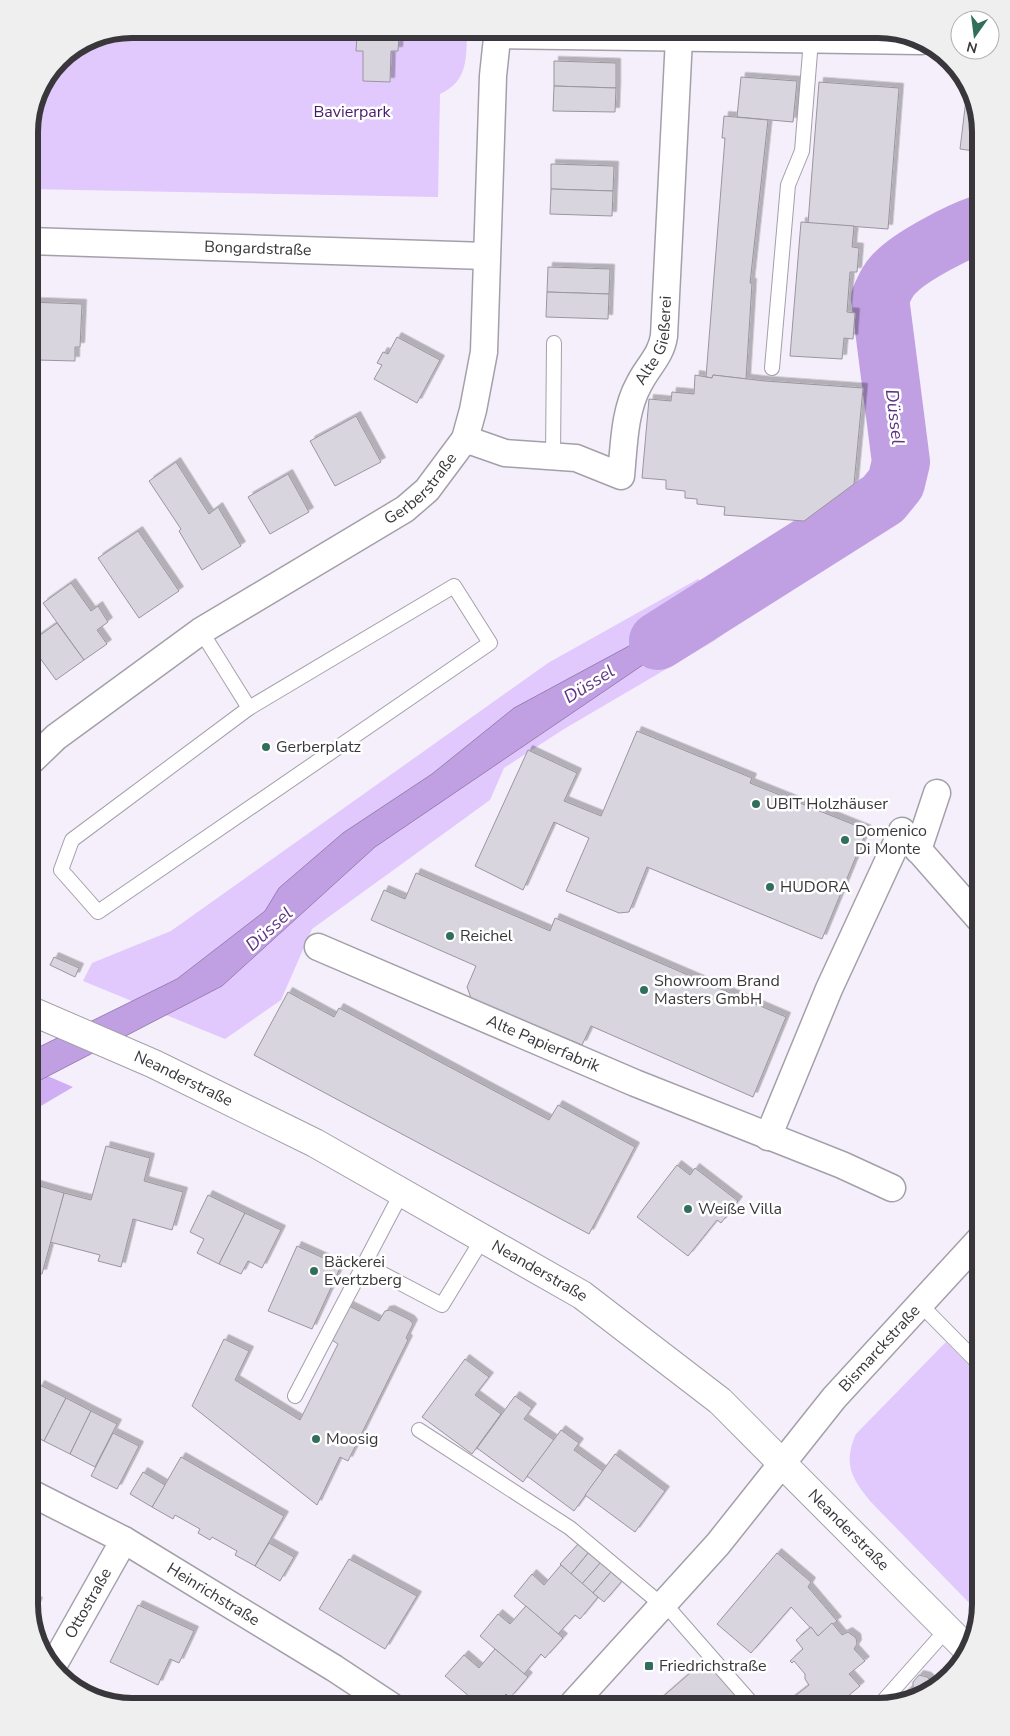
<svg xmlns="http://www.w3.org/2000/svg" width="1010" height="1736" viewBox="0 0 1010 1736" font-family="'Nunito Sans',sans-serif">
<defs>
<filter id="shadow"><feDropShadow dx="4.5" dy="-4.5" stdDeviation="0" flood-color="#0004"/></filter>
</defs>
<rect width="100%" height="100%" fill="#f4effa"/>
<g fill="#e1c8fd">
<path d="M131,29H467C466,57 469,81 440,94L438,197L29,189V125L39,86L59,58L92,36Z"/>
<polygon points="698,579 742,620 714,641 564,729 504,768 490,800 312,929 281,1000 225,1039 83,981 92,963 171,931 548,663"/>
<path d="M946,1342L981,1378V1605L979,1613L870,1501C851,1478 843,1463 856,1434Z"/>
</g>
<polygon fill="#cfaef3" points="29,1068 73,1087 29,1113"/>
<polygon fill="#c09fe3" stroke="#9880b1" points="717,589 731,605 375,847 222,986 29,1086 29,1052 177,979 265,911 279,888 343,833 432,774 514,708 629,646"/>
<g fill="none" stroke-linecap="round" stroke-linejoin="round">
<path stroke="#c09fe3" stroke-width="58" d="M658,641L883,499L896,483L901,462L880,298C884,289 888,279 896,272C913,255 958,232 981,224"/>
</g>
<g fill="#d9d5df" stroke="#9a959f" filter="url(#shadow)">
<polygon points="349,29 406,29 406,36 399,36 398,51 391,51 390,82 363,81 363,51 356,51 357,36 349,36"/>
<polygon points="554,61 616,63 616,88 554,86"/>
<polygon points="741,77 797,81 793,122 737,117"/>
<polygon points="819,82 899,88 888,229 808,223"/>
<polygon points="968,83 971,86 981,131 981,152 960,149"/>
<polygon points="554,86 616,88 615,112 553,111"/>
<polygon points="724,116 768,120 750,283 752,283 746,379 713,375 712,378 706,377 725,138 722,138"/>
<polygon points="551,164 614,166 613,191 551,189"/>
<polygon points="551,189 613,191 612,216 550,214"/>
<polygon points="801,222 854,226 852,247 859,248 857,272 850,272 847,312 855,313 853,339 844,338 842,359 790,356"/>
<polygon points="548,267 610,269 609,294 547,292"/>
<polygon points="547,292 609,294 608,319 546,317"/>
<polygon points="29,302 82,304 80,347 75,347 75,361 37,360 38,345 29,345"/>
<polygon points="397,337 440,360 417,403 374,379 382,365 377,363 383,352 388,354"/>
<polygon points="695,375 712,378 713,375 765,381 863,388 854,484 804,521 724,515 725,507 697,504 697,499 685,498 685,491 666,489 666,480 642,478 649,399 671,401 672,392 694,394"/>
<polygon points="356,416 381,462 335,486 310,441"/>
<polygon points="176,462 209,514 218,507 241,546 202,570 179,531 181,529 149,481"/>
<polygon points="288,474 309,512 270,534 248,497"/>
<polygon points="138,531 179,591 139,618 98,558"/>
<polygon points="71,583 91,611 98,606 108,622 97,630 107,644 84,660 43,603"/>
<polygon points="57,623 84,660 56,680 29,643"/>
<polygon points="637,731 752,778 750,783 867,830 822,939 647,867 629,912 619,913 566,891 589,838 554,822 523,890 475,866 528,750 577,773 564,801 601,816"/>
<polygon points="416,873 550,931 555,918 786,1017 753,1097 591,1026 582,1045 471,998 467,987 476,966 371,920 384,890 405,899"/>
<polygon points="54,957 79,968 75,977 50,965"/>
<polygon points="288,992 334,1017 339,1008 549,1120 558,1105 635,1147 589,1234 254,1055"/>
<polygon points="106,1146 150,1158 144,1181 183,1192 172,1230 133,1219 121,1267 98,1261 100,1255 50,1242 64,1193 91,1200"/>
<polygon points="677,1165 690,1175 695,1168 738,1201 721,1223 717,1220 688,1256 637,1217"/>
<polygon points="29,1183 64,1193 42,1274 29,1271 29,1259 34,1238 29,1236"/>
<polygon points="208,1195 245,1213 219,1264 197,1253 204,1239 190,1232"/>
<polygon points="245,1213 281,1230 262,1268 248,1261 241,1274 219,1264"/>
<polygon points="297,1246 341,1266 312,1329 268,1311"/>
<polygon points="349,1306 379,1321 385,1311 390,1310 410,1320 413,1324 406,1338 408,1340 348,1461 340,1457 317,1505 192,1406 224,1339 249,1351 235,1380 300,1420 338,1344 332,1340"/>
<polygon points="465,1359 489,1377 475,1395 501,1414 472,1454 422,1417"/>
<polygon points="40,1385 66,1398 44,1441 29,1433 29,1406"/>
<polygon points="29,1390 35,1393 29,1406"/>
<polygon points="515,1396 532,1408 524,1419 554,1440 523,1482 477,1448"/>
<polygon points="66,1398 91,1411 70,1454 44,1441"/>
<polygon points="91,1411 117,1424 95,1467 70,1454"/>
<polygon points="561,1430 579,1443 574,1450 603,1471 574,1511 527,1476"/>
<polygon points="113,1433 139,1446 117,1489 91,1476"/>
<polygon points="615,1454 665,1491 635,1532 585,1495"/>
<polygon points="181,1457 284,1516 255,1566 235,1555 237,1551 212,1537 210,1540 198,1533 200,1529 175,1515 173,1519 152,1507"/>
<polygon points="143,1472 165,1485 152,1507 130,1494"/>
<polygon points="269,1543 294,1557 280,1581 255,1566"/>
<polygon points="579,1543 589,1552 571,1574 560,1564"/>
<polygon points="589,1552 601,1562 582,1584 571,1574"/>
<polygon points="777,1553 811,1582 808,1587 837,1621 818,1636 791,1607 751,1653 717,1624"/>
<polygon points="349,1559 417,1596 385,1649 319,1609"/>
<polygon points="601,1562 611,1572 593,1593 582,1584"/>
<polygon points="561,1565 598,1597 580,1619 575,1615 558,1634 514,1596 532,1574 544,1585"/>
<polygon points="611,1572 622,1581 604,1602 593,1593"/>
<polygon points="29,1598 38,1602 31,1617 29,1605"/>
<polygon points="138,1605 194,1631 179,1663 170,1659 158,1685 110,1662"/>
<polygon points="526,1606 563,1638 545,1658 541,1654 524,1674 480,1636 498,1614 510,1624"/>
<polygon points="832,1623 842,1635 848,1632 856,1638 857,1644 854,1649 865,1661 849,1674 860,1686 835,1707 832,1705 829,1707 781,1707 809,1685 805,1679 805,1674 794,1661 792,1663 790,1661 803,1649 796,1640 811,1627 818,1636"/>
<polygon points="495,1649 528,1677 510,1698 506,1694 495,1707 482,1707 445,1676 464,1655 479,1668"/>
<polygon points="705,1660 746,1707 651,1707"/>
<polygon points="919,1675 927,1677 936,1686 924,1697 895,1703 909,1689 917,1696 919,1695 913,1690 913,1682"/>
</g>
<g fill="none" stroke-linecap="round" stroke-linejoin="round">
<g stroke="#a4a0aa" stroke-width="16">
<g id="service">
<polyline points="772,368 788,185 802,151 811,40"/>
<polyline points="553,457 554,343"/>
<polygon points="454,586 490,643 98,912 61,870 72,840 249,708"/>
<polyline points="201,631 249,708"/>
<polyline points="364,1264 442,1305 483,1238"/>
<polyline points="921,1305 981,1366"/>
<polyline points="295,1396 402,1192"/>
<polyline points="419,1430 570,1528 662,1605"/>
<polyline points="664,1603 755,1707"/>
<polyline points="878,1707 948,1628"/>
</g>
</g>
<g stroke="#a4a0aa" stroke-width="29">
<g id="minor">
<polyline points="497,35 921,41"/>
<path id="s1" d="M29,241L486,256"/>
<path id="s2" d="M465,439L505,453L576,458L621,476C624,446 624,411 639,384C648,366 661,356 664,336L679,38"/>
<path id="s3" d="M29,763L56,737L201,631L405,509L427,490L465,439L473,410L484,352L493,76L498,29"/>
<polyline points="918,850 937,793"/>
<path id="s4" d="M318,947L635,1083L842,1165L892,1188"/>
<polyline points="768,1137 829,989 902,831 981,921"/>
<path id="s5" d="M29,1492L124,1540L334,1668L393,1707"/>
<path id="s6" d="M53,1666L124,1540"/>
<path id="s7" d="M570,1707L718,1544L834,1398L981,1238"/>
</g>
</g>
<g stroke="#a4a0aa" stroke-width="30">
<g id="secondary">
<path id="s8" d="M29,1010L154,1064L315,1143L582,1295L720,1401L968,1650"/>
</g>
</g>
<use href="#service" stroke="#fff" stroke-width="14"/>
<use href="#minor" stroke="#fff" stroke-width="26"/>
<use href="#secondary" stroke="#fff" stroke-width="28"/>
</g>
<g fill="#316f5c" stroke="#fff" stroke-width="2">
<circle cx="266" cy="747" r="5"/>
<circle cx="756" cy="804" r="5"/>
<circle cx="845" cy="840" r="5"/>
<circle cx="770" cy="887" r="5"/>
<circle cx="450" cy="936" r="5"/>
<circle cx="644" cy="990" r="5"/>
<circle cx="688" cy="1209" r="5"/>
<circle cx="314" cy="1271" r="5"/>
<circle cx="316" cy="1439" r="5"/>
<rect x="644" y="1661" width="10" height="10" rx="2.5"/>
</g>
<g text-anchor="middle" dominant-baseline="central" stroke-width="5" stroke-linejoin="round" paint-order="stroke">
<g font-size="16" fill="#471a69" stroke="#fff">
<text x="352" y="112">Bavierpark</text>
</g>
<g font-size="16" fill="#39373b" stroke="#fff">
<text stroke="none"><textPath href="#s1" startOffset="229">Bongardstraße</textPath></text>
<text stroke="none"><textPath href="#s2" startOffset="304">Alte Gießerei</textPath></text>
<text stroke="none"><textPath href="#s3" startOffset="480">Gerberstraße</textPath></text>
<text stroke="none"><textPath href="#s4" startOffset="245">Alte Papierfabrik</textPath></text>
<text stroke="none"><textPath href="#s8" startOffset="169">Neanderstraße</textPath></text>
<text stroke="none"><textPath href="#s8" startOffset="574">Neanderstraße</textPath></text>
<text stroke="none"><textPath href="#s7" startOffset="474">Bismarckstraße</textPath></text>
<text stroke="none"><textPath href="#s8" startOffset="979">Neanderstraße</textPath></text>
<text stroke="none"><textPath href="#s5" startOffset="211">Heinrichstraße</textPath></text>
<text stroke="none"><textPath href="#s6" startOffset="72">Ottostraße</textPath></text>
</g>
<g font-size="16" fill="#39373b" stroke="#fff" text-anchor="start">
<text x="276" y="747">Gerberplatz</text>
<text x="766" y="804">UBIT Holzhäuser</text>
<text x="855" y="831">Domenico<tspan x="855" dy="18">Di Monte</tspan></text>
<text x="780" y="887">HUDORA</text>
<text x="460" y="936">Reichel</text>
<text x="654" y="981">Showroom Brand<tspan x="654" dy="18">Masters GmbH</tspan></text>
<text x="698" y="1209">Weiße Villa</text>
<text x="324" y="1262">Bäckerei<tspan x="324" dy="18">Evertzberg</tspan></text>
<text x="326" y="1439">Moosig</text>
<text x="659" y="1666">Friedrichstraße</text>
</g>
<g font-size="18" font-style="italic" fill="#5e3383" stroke="#fff">
<text transform="translate(895 417) rotate(83)">Düssel</text>
<text transform="translate(589 684) rotate(-32)">Düssel</text>
<text transform="translate(269 929) rotate(-42)">Düssel</text>
</g>
</g>
<path d="M0 0H1010V1736H0ZM132 38H878A94 94 0 0 1 972 132V1604A94 94 0 0 1 878 1698H132A94 94 0 0 1 38 1604V132A94 94 0 0 1 132 38Z" fill="#efefef" fill-rule="evenodd"/>
<path fill="none" stroke="#39373b" stroke-width="6" d="M132 38H878A94 94 0 0 1 972 132V1604A94 94 0 0 1 878 1698H132A94 94 0 0 1 38 1604V132A94 94 0 0 1 132 38Z"/>
<g transform="translate(975 35) rotate(194)"><circle r="24" fill="#ffffff" stroke="#b0afb1"/>
<path d="M0-4L9 19L0 12L-9 19Z" fill="#316f5c"/>
<text y="-8" font-size="14" font-weight="bold" text-anchor="middle" fill="#39373b">N</text>
</g>
</svg>
